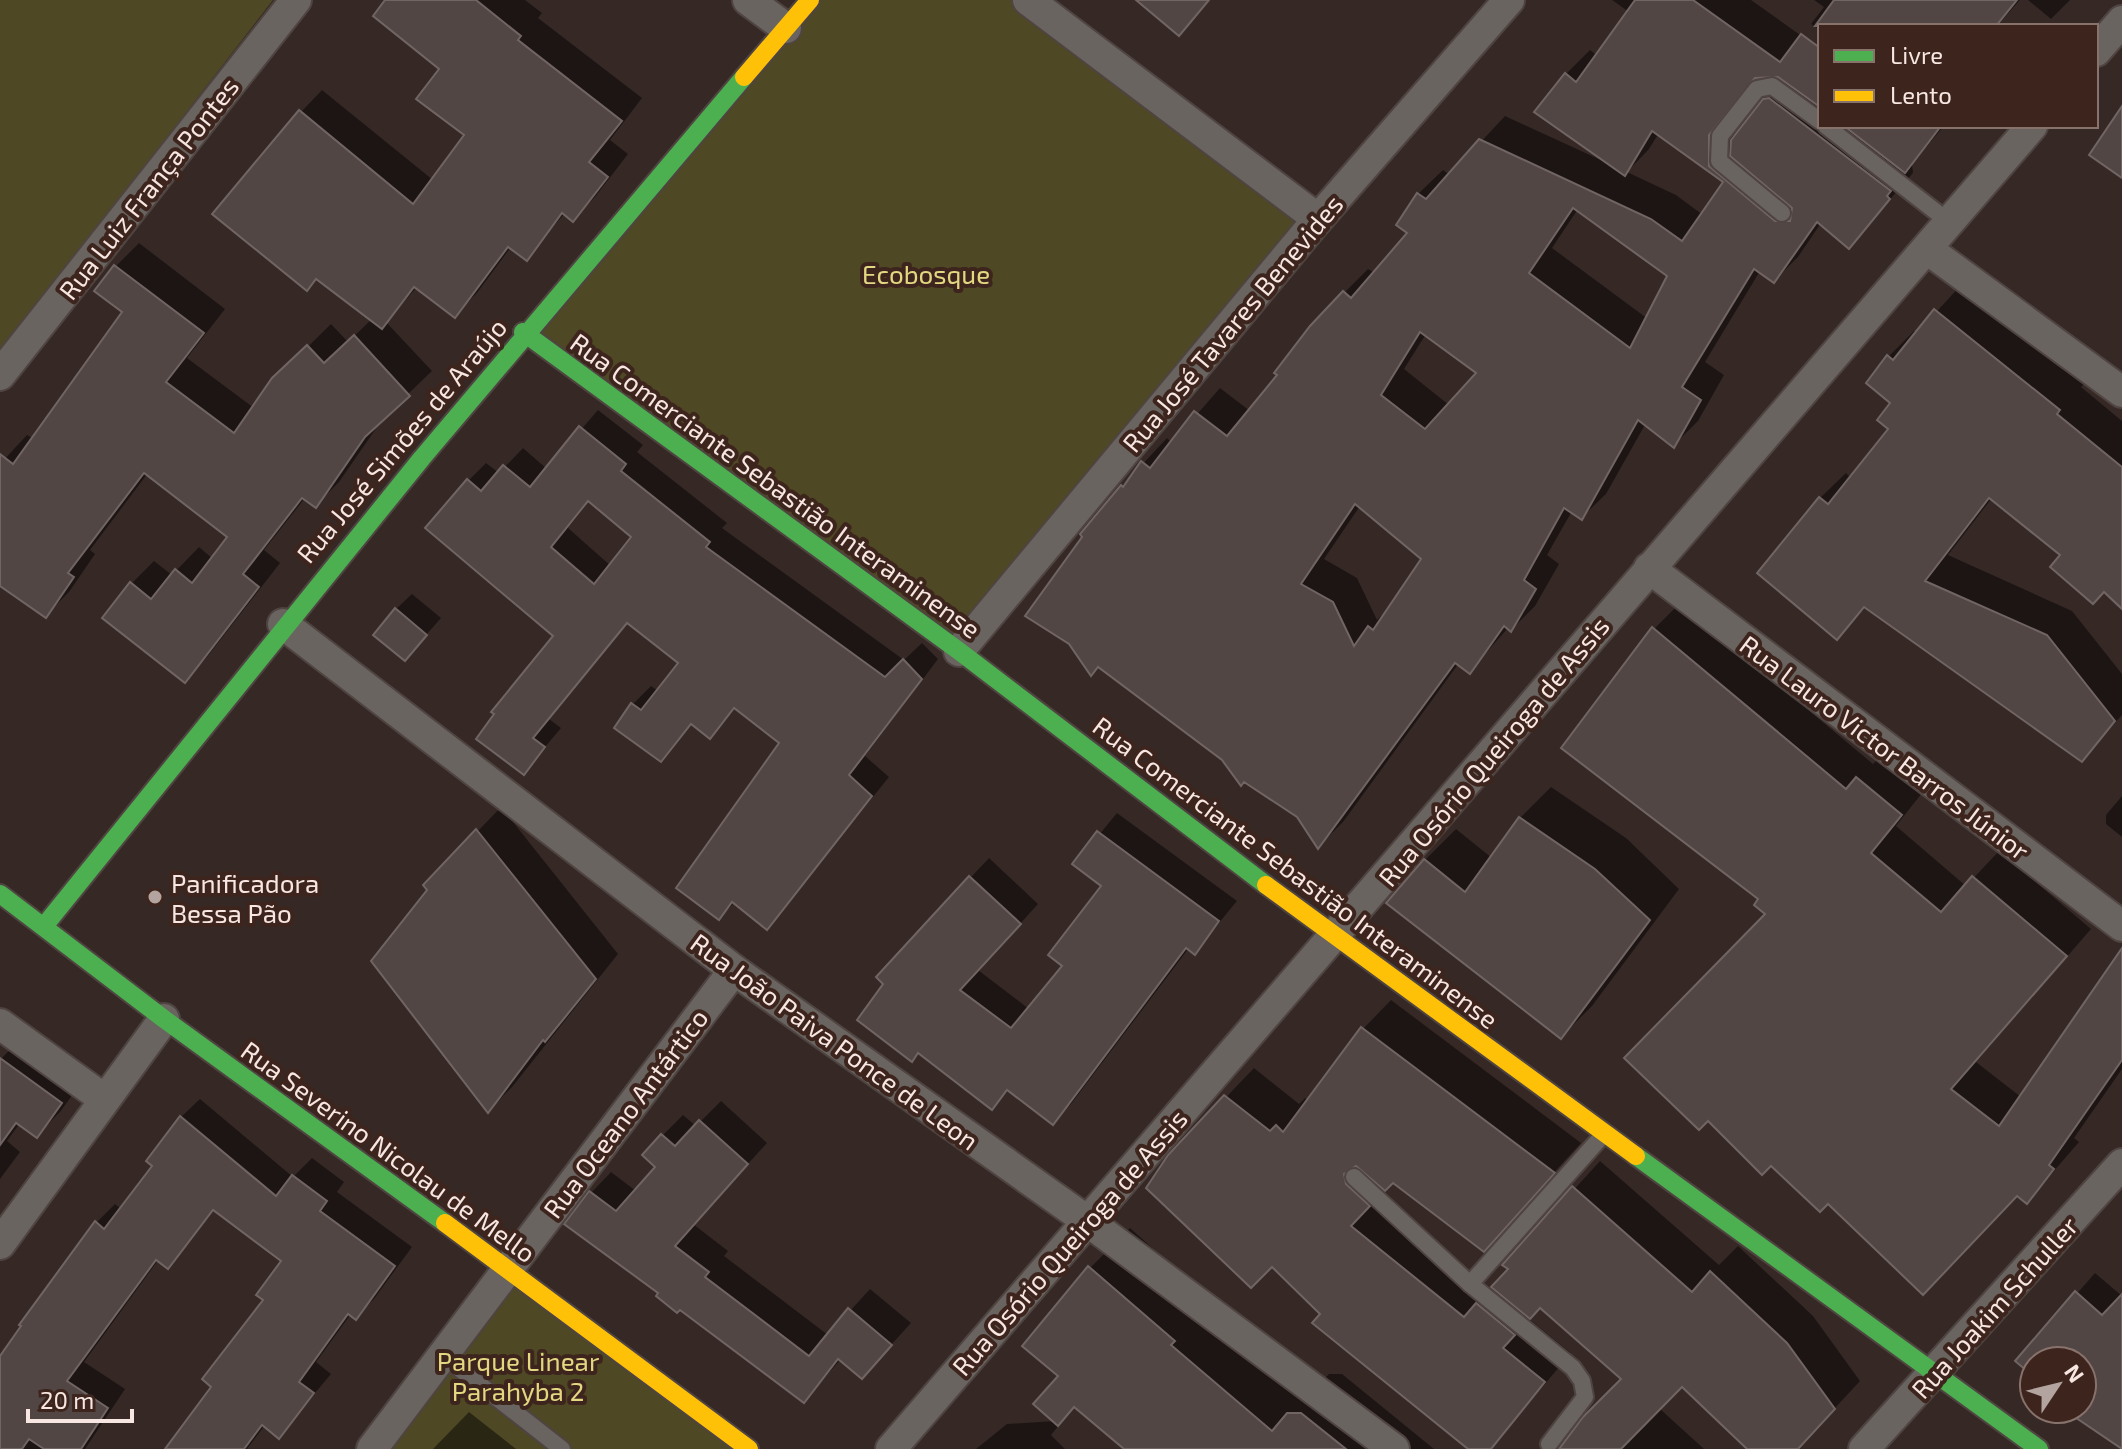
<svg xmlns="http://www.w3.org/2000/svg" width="2122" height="1449" viewBox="0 0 2122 1449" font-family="'Exo 2',sans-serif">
<rect width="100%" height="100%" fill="#362925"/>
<g fill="#4e4824">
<polygon points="0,0 273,0 0,353"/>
<polygon points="810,0 1028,0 1318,219 959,651 523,332"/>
<polygon points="505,1270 740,1449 365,1449"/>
</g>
<g fill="#0007" fill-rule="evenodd">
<polygon points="388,0 525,0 542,13 538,18 642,98 610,140 628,154 595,197 573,219 565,213 526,258 511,247 477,293 455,315 417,287 386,322 432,371 384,417 339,482 316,505 305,498 264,550 280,563 207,657 185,680 131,584 154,561 172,575 199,547 213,559 230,537 148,473 90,550 95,554 69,592 46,615 0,584 0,464 27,435 34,439 125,312 116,266 139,243 225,309 187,358 254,408 274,380 331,324 348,342 372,319 301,112 322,90 433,180 467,135 442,69"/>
<path d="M1612,0H1751L1820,49V126H1944L1912,164L1913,173L1849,246L1821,223L1798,257L1774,281L1760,271L1705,362L1724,375L1698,421L1674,445L1646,423L1606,494L1581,518L1572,511L1547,555L1559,564L1535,606L1511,630L1508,628L1470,671L1459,663L1343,822L1319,846L1122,486L1167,438L1172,443L1220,388L1250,411L1344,293L1368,269L1375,273L1409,233L1418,194L1443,170L1450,175L1505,116L1603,161L1566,74L1590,50L1598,56L1629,12ZM1770,73L1785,80L1734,140L1735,104L1755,78ZM1659,133L1726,182L1703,215L1676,195L1627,172L1649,149ZM1578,209L1670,276L1648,319L1552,248ZM1426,334L1479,372L1449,405L1404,369ZM1360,506L1424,558L1393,604L1377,620L1357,578L1324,559Z"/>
<polygon points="1814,0 2020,0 1997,26 1820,26 1820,30 1811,24 1824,7"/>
<polygon points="2028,0 2070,0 2051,19"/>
<polygon points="1961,285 2084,384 2081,387 2122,421 2122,606 1992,498 1948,555 2072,611 2122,674 2122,715 2082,759 1866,607 1837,637 1760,573 1820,498 1846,473 1851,478 1890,428 1893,403 1868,383 1889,356 1914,331 1917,333"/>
<path d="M598,410L643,445L637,452L727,523L722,528L904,660L922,643L938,659L865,756L889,777L767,928L735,902L719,918L782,743L736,707L710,736L693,723L661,759L633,704L651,686L658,691L680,663L629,622L549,719L561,728L524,772L556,636L468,481L486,463L499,473L523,448L547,469ZM590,500L634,536L611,566L568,528Z"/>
<polygon points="412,594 441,618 405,659 396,609"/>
<polygon points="1680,603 1873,764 1884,753 1926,788 1896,826 1966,886 1999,851 2091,929 1976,1062 2021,1097 2122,957 2122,1069 2074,1138 2079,1142 2027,1202 1768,914 1654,629"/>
<polygon points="1551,787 1626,838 1679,889 1592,1006 1561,1037 1425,860 1456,829 1492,858 1520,818"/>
<polygon points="2122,796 2122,837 2106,824 2106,815"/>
<polygon points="501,807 618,954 512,1087 489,1110 426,885"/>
<polygon points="1117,813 1237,901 1195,952 1189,948 1071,1104 1052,1122 1010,1089 992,1107 878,976 989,858 1038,904 978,970 1029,1009 1064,966 1104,885 1075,864"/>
<polygon points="1391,1000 1581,1143 1484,1249 1393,1180 1377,1196 1492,1289 1510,1269 1505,1265 1600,1161 1719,1265 1738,1246 1813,1316 1860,1381 1797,1449 1750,1449 1682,1385 1659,1408 1704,1449 1555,1449 1624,1379 1541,1307 1529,1319 1571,1353 1490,1449 1472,1449 1322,1314 1170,1156 1254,1068 1299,1104 1305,1098 1309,1101 1363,1029"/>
<polygon points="24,1035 84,1079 60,1112 37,1135 20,1123 7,1141 20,1152 0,1179 0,1060"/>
<polygon points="200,1099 293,1177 312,1158 344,1182 337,1192 412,1247 374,1299 356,1317 351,1314 316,1362 331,1374 279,1436 265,1425 247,1449 174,1449 266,1299 284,1260 215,1209 168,1266 159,1259 84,1362 125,1389 85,1449 0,1449 0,1360 96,1223 115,1204 121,1209 154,1165 181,1117"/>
<polygon points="721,1101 767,1143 693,1224 728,1251 724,1256 828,1335 870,1289 911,1323 862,1377 841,1359 804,1401 661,1293 591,1193 611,1172 636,1191 658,1167 645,1155 663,1135 683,1115 696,1126"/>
<polygon points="1130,1228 1312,1391 1329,1374 1342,1374 1434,1449 1127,1449 1076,1405 1051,1435 1065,1449 976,1449 1007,1424 1056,1421 1060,1375 1090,1268"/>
<polygon points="2095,1273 2122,1296 2122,1449 2069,1409 2082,1409 2082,1361 2034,1361 2034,1375 2018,1361"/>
<polygon points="469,1412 516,1449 433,1449"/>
</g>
<g fill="#524645" stroke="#716564" stroke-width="2" fill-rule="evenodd">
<polygon points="385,0 476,0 521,36 518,40 622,121 589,162 608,177 573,222 562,213 527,261 508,247 455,318 414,287 382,329 316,279 307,291 212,214 299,110 413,204 464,135 416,99 439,69 373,16"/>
<polygon points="1136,0 1209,0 1179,36"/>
<path d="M1635,0H1693L1780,62L1801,34L1820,48V107L1778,77L1755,78L1709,135V166L1775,221H1790L1792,208L1730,156L1731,140L1763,99L1769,98L1891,191L1887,196L1890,199L1849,249L1817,222L1774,283L1754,269L1682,387L1701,400L1674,448L1638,420L1582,520L1564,508L1524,580L1536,589L1511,632L1504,626L1470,674L1455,663L1318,849L1297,817L1244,782L1241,786L1222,760L1098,667L1091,676L1069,644L1025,616L1082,537L1080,534L1121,485L1123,487L1141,461L1150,468L1194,411L1227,436L1277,375L1274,373L1310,326L1343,291L1351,298L1407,233L1396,225L1417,193L1426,199L1479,139L1651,219L1682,241L1723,182L1652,131L1625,176L1534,112L1565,73L1576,82ZM1573,208L1667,276L1630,348L1529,273ZM1420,332L1476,373L1425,429L1381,395ZM1355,504L1421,559L1373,630L1368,626L1354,646L1333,602L1301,584Z"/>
<polygon points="1834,0 2017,0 1996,26 1815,26"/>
<polygon points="2122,106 2122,178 2089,155"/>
<polygon points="1844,126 1941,126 1905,173"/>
<polygon points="114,265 204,333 166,382 234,433 272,378 307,345 324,363 354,335 410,396 365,437 316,508 302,498 243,574 259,587 185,683 102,618 130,582 151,599 175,569 192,583 227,537 144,473 68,573 74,577 46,618 0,586 0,454 13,464 122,312 94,291"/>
<polygon points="1934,309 2060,410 2057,414 2122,467 2122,609 2104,592 2093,604 2050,567 2060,555 1989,498 1925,581 2047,635 2115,721 2082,762 1864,607 1837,640 1757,573 1819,497 1828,504 1888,429 1877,420 1890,403 1866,383 1887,355 1893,360"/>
<path d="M579,426L626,464L621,471L710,542L706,547L885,677L903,659L922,679L849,775L872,796L767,930L732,902L719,920L676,888L779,743L734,708L710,739L691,724L661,762L614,728L631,703L641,710L678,663L627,623L533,738L545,747L524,775L476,739L494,714L491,712L553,636L425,528L467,479L481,491L503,465L530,487ZM588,501L631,537L594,584L551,547Z"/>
<polygon points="395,608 427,635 405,661 373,635"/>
<polygon points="1652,627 1846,789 1856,777 1902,815 1871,853 1941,912 1972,876 2067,956 1951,1089 1999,1126 2122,948 2122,1060 2049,1165 2054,1169 2027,1204 2017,1196 1923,1295 1828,1204 1820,1212 1771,1166 1762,1175 1708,1121 1699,1130 1624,1058 1765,914 1754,905 1758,899 1561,748"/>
<polygon points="1519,817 1595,869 1650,920 1561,1039 1386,903 1424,859 1465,892"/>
<polygon points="476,829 596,979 545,1042 543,1040 488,1113 371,961 427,890 423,885"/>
<polygon points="1097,831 1219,921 1195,955 1186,948 1053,1125 1007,1090 992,1110 918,1053 912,1062 857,1020 883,984 876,977 969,876 1021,924 960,990 1011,1028 1062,966 1048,955 1101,886 1072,864"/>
<polygon points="1361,1027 1555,1173 1484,1252 1393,1183 1385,1191 1356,1166 1344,1174 1346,1184 1370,1206 1351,1226 1464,1317 1476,1303 1515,1335 1503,1348 1545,1382 1491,1449 1468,1449 1312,1323 1320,1314 1272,1267 1251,1288 1146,1188 1168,1155 1224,1095 1270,1131 1276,1125 1283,1132"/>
<polygon points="0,1058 62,1103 37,1138 16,1123 0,1145"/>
<polygon points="180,1116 276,1196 292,1175 327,1201 320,1211 395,1266 356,1320 348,1314 299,1382 314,1393 279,1439 262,1425 244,1449 165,1449 211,1387 202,1379 263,1300 256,1295 281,1261 213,1210 168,1269 156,1260 67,1381 108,1408 81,1449 44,1449 29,1439 22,1449 0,1449 0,1356 21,1326 19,1325 95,1221 104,1229 152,1166 146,1161"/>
<polygon points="699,1120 748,1164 675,1246 709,1272 705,1277 809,1356 848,1308 892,1345 862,1379 838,1359 804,1403 680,1310 677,1313 656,1296 658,1293 564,1224 589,1191 616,1211 655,1167 642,1155 661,1134 675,1146"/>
<polygon points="1572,1186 1692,1292 1710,1271 1787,1343 1835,1409 1798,1449 1747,1449 1682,1387 1621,1449 1559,1449 1583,1417 1621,1379 1540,1308 1530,1319 1491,1287 1508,1269 1502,1265"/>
<polygon points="1088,1266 1175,1341 1171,1345 1272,1431 1287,1413 1301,1413 1346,1449 1124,1449 1074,1407 1058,1426 1033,1404 1058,1376 1022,1346"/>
<polygon points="2075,1291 2102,1315 2122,1294 2122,1449 2063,1409 2082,1409 2082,1361 2034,1361 2034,1377 2015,1361"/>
</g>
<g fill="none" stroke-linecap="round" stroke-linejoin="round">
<g stroke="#4f4441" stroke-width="20">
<g id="lane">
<polyline points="1826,126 1949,222"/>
<polyline points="1782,213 1719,161 1720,136 1757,89 1772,86 1820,121"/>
<polyline points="1354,1177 1470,1284"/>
<polyline points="442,1355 562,1449"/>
<polyline points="1549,1444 1585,1397 1582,1381 1573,1368 1470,1284 1603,1135"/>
</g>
</g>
<g stroke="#4f4441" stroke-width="34">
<g id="street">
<polyline points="748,0 786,28"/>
<polyline points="1028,0 1318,219"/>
<polyline points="2096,51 2122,21"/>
<polyline points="1927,249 2122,392"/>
<polyline points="0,375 296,0"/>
<polyline points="1649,568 2122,926"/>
<polyline points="283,624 734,970 1086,1220 1394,1449"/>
<polyline points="959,651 1318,219 1509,0"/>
<polyline points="0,1024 104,1099"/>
<polyline points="0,1244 164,1019"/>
<polyline points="372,1449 734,970"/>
<polyline points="891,1449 2032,126"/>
<polyline points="1864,1449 2122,1164"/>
</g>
</g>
<g stroke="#4f4441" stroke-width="22">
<g id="fast">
<polyline points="523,332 959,651 1266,885"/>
<polyline points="0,894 164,1019 445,1223"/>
<polyline points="45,925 422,458 744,77"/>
<polyline points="1636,1156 2039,1449"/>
</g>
</g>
<g stroke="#4f4441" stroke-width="22">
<g id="slow">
<polyline points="744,77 810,0"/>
<polyline points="1266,885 1636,1156"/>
<polyline points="445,1223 749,1449"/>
</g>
</g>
<use href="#lane" stroke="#696460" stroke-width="16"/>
<use href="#street" stroke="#696460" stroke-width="30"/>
<use href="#fast" stroke="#4caf50" stroke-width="18"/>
<use href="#slow" stroke="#ffc107" stroke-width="18"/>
</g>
<circle fill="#b3a49f" stroke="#3d251e" stroke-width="3" cx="155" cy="897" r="8"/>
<g text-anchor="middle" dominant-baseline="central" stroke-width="8" stroke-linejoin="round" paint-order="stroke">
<g font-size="26" fill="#f7e6e1" stroke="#3d251e">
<text transform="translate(148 188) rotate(-52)">Rua Luiz França Pontes</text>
<text transform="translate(1232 323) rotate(-50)">Rua José Tavares Benevides</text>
<text transform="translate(401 440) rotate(-50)">Rua José Simões de Araújo</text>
<text transform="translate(776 485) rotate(36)">Rua Comerciante Sebastião Interaminense</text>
<text transform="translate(1885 747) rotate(37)">Rua Lauro Victor Barros Júnior</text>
<text transform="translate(1493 751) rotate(-50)">Rua Osório Queiroga de Assis</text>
<text transform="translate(1296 872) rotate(37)">Rua Comerciante Sebastião Interaminense</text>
<text transform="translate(835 1041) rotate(36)">Rua João Paiva Ponce de Leon</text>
<text transform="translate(625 1113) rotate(-53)">Rua Oceano Antártico</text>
<text transform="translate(389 1151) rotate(36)">Rua Severino Nicolau de Mello</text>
<text transform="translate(1069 1242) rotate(-49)">Rua Osório Queiroga de Assis</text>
<text transform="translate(1994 1307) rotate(-48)">Rua Joakim Schuller</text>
</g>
<g font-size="26" fill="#e3d781" stroke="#3d251e">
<text x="926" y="273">Ecobosque</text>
<text x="518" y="1360">Parque Linear<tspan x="518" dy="30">Parahyba 2</tspan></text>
</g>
<g font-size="26" fill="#f7e6e1" stroke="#3d251e" text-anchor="start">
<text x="171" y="882">Panificadora<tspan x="171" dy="30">Bessa Pão</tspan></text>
</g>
</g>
<rect x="1818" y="24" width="280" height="104" fill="#3d251e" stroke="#87726c" stroke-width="2"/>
<rect x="1834" y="50" width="40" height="12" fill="#4caf50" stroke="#87726c" stroke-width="2"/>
<text x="1890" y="64" font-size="24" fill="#f7e6e1">Livre</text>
<rect x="1834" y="90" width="40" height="12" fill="#ffc107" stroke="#87726c" stroke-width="2"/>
<text x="1890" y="104" font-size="24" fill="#f7e6e1">Lento</text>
<g transform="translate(2058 1385) rotate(55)"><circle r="38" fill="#3d251e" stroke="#87726c" stroke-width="2"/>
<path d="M0-6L14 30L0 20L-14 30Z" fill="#b3a49f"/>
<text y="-12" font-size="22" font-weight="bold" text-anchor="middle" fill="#f7e6e1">N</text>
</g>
<path d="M28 1409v12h104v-12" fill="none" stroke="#f7e6e1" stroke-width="4"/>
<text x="40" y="1409" font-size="24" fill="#f7e6e1" stroke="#3d251e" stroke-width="6" paint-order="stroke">20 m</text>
</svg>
